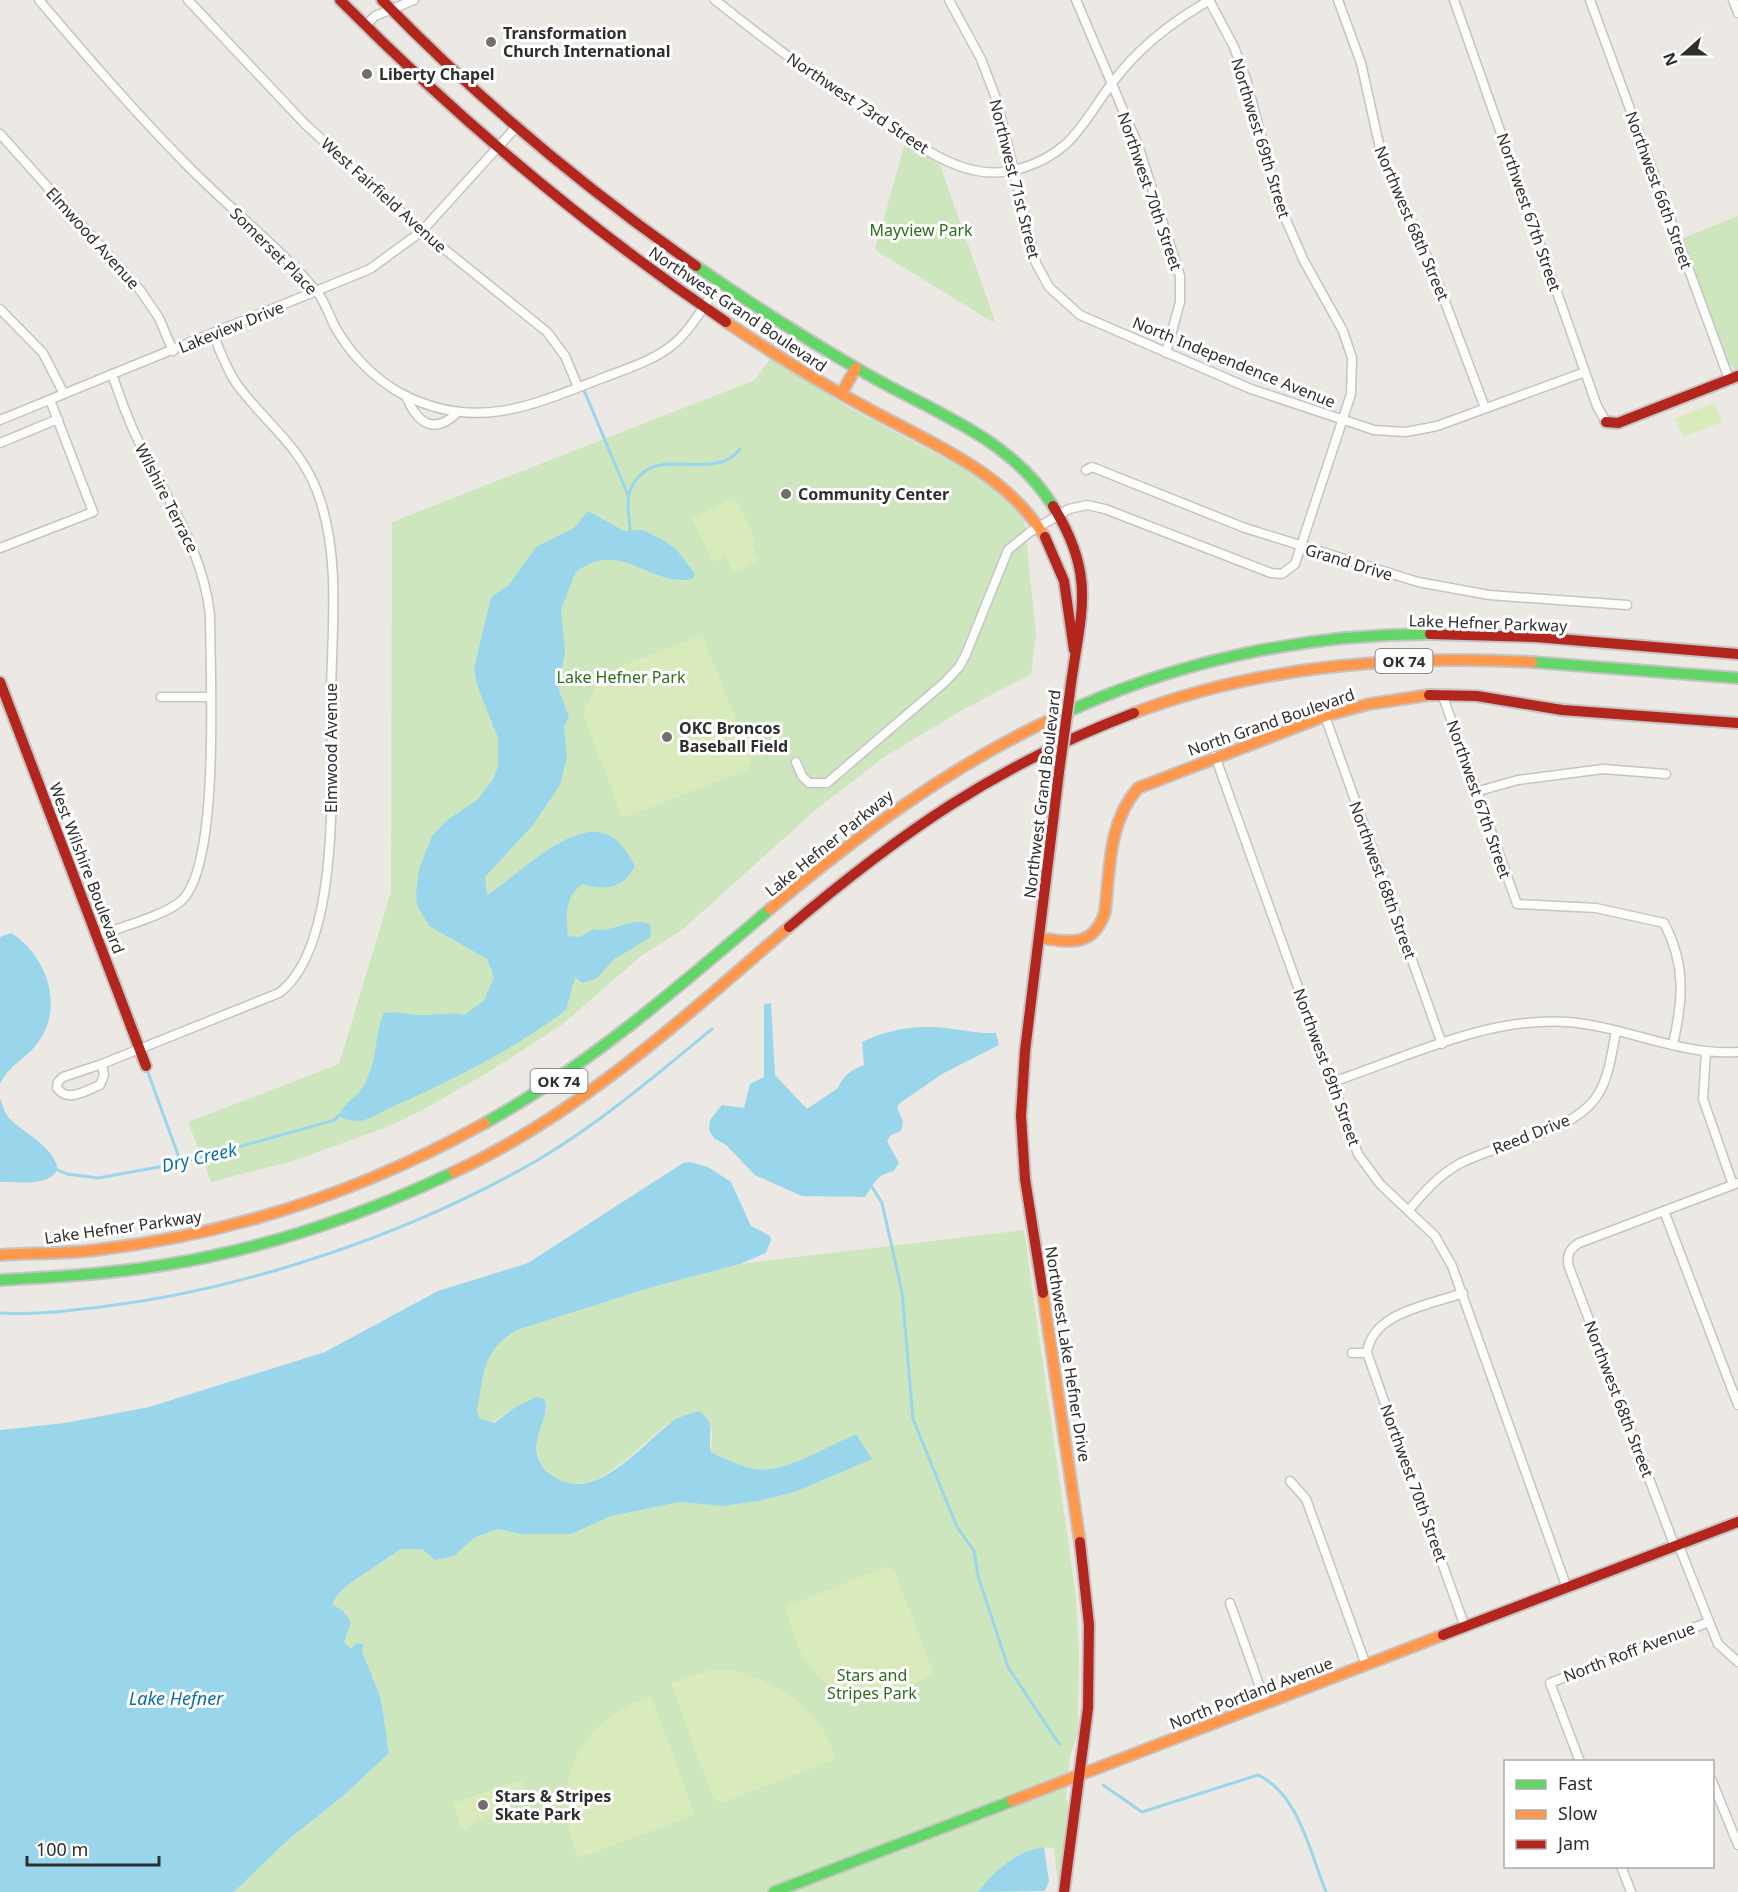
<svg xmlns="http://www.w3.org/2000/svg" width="1738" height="1892" viewBox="0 0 1738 1892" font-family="'Noto Sans',sans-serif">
<rect width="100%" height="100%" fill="#ece8e4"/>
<g fill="#cee6be">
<polygon points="905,143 940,165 996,324 875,250"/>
<polygon points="1738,216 1738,370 1735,370 1727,360 1683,238"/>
<polygon points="772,356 842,404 982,478 1024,516 1036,635 1031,674 959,712 881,759 812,813 682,930 641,956 563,1024 487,1073 421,1111 382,1129 293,1161 211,1182 188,1122 339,1064 391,892 392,522 755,380"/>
<path d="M1024,1230L1076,1597L1079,1653L1078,1733L1070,1756L1066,1799L1069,1809L1059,1892L1054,1848C1020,1844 999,1868 978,1892H234L289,1839L343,1796L389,1753L381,1699L362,1651L364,1644L351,1649L344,1642L343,1611L332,1605L338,1594L349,1584L401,1549H422L454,1556L474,1538L498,1529L521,1534H571L611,1516L680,1502L723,1506L758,1501L795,1492L871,1459L856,1434C828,1447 785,1474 754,1469C742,1466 722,1458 711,1452L712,1432L705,1414C695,1416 681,1417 673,1421C642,1438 583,1520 545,1469C530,1450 539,1428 547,1408H514L491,1423L479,1419L477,1410C485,1373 481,1351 517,1330L649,1288L740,1264Z"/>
</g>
<g fill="#d9eabb">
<polygon points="1714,403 1722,422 1683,437 1675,418"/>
<polygon points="735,497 756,541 751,544 759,560 733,572 725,556 713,562 692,519"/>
<polygon points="702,635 752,760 747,770 623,818 583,714 601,674"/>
<path d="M887,1566L894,1570L934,1674C917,1681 900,1691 883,1695C872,1697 861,1696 851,1693C805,1681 797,1647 785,1607Z"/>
<path d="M734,1670C785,1687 818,1705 836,1759L721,1803L713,1798L671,1683L707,1671Z"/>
<path d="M651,1696L695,1815L578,1858C549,1783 575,1723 651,1696Z"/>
<polygon points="521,1780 529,1797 475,1822 465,1830 461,1827 454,1803"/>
</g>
<g fill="#99d6ec">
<path d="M588,511L624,531L643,530L661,539L676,549L695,574L692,579C649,587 619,537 575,573L561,610L565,651L558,688L569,717L564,727L567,757L560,785L533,825L485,877L487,895C516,878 579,809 616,840C624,846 630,857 635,866C624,889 604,891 582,884C564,899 566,914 568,936L580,937L593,929C611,934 631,916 650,924L651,937L613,960L597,978L583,983L575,977L566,1010C514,1049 453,1080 394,1106C384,1110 370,1120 360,1121C353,1121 344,1119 338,1116C344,1103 355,1099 363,1087C379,1060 373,1038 384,1013C396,1011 405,1014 417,1015C433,1016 448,1011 464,1015L484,1001L494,977L487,959L429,926L417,905L416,894L419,869L432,836L446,821L477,800L492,781L498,767V738L477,685L474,669L491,597L508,586L536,547L574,528Z"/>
<path d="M11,933C45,954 65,1004 39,1041C27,1059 9,1064 0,1084V937Z"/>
<path d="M771,1003L775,1075L807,1109L838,1088C842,1076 853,1069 864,1065L862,1042C881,1033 904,1027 925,1027C949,1026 972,1034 996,1033L999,1045L942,1074L900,1103L897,1108L903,1121L901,1131L891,1135L887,1141L899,1163L894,1171C877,1174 874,1184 865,1197L802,1196L755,1175L726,1145L714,1138L709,1130L710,1120L722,1105L744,1108L750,1084L764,1077V1004Z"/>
<path d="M0,1098C3,1106 5,1115 11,1120C26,1134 55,1148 58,1170C45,1188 19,1181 0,1182Z"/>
<path d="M690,1162L708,1167L731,1182L751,1226L770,1236L771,1240L766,1253L740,1264L649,1288L517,1330C481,1351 485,1373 477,1410L479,1418L494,1423L514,1408L536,1397L544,1399C553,1415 526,1440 541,1464C545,1472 551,1475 558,1479C598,1502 644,1442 673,1421C680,1416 690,1414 698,1411C717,1420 707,1437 711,1452C722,1458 742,1466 754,1469C785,1474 828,1446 856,1434L872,1459L795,1492L758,1501L723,1506L680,1502L611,1516L571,1534H521L498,1529L474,1538L454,1556L435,1560L422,1549H401L349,1584L338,1594L332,1604L343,1611L351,1622L344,1642L351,1649L356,1643L364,1644L362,1651L381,1699L389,1753L343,1796L289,1839L234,1892H0V1430L65,1423L149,1407L325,1352L438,1291L528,1263L683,1163Z"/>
<path d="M1044,1847L1049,1881L1045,1891L978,1892C996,1870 1015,1851 1044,1847Z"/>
</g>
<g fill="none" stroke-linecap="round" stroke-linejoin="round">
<g stroke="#99d6ec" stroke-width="3">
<polyline points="583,388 628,495"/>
<path d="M630,531C630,520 626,504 629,494C648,437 713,486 740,449"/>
<polyline points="146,1067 181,1163"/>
<polyline points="58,1170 67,1174 98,1178 181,1163 335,1120 338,1116"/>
<polyline points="872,1187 882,1203 902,1292 913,1419 957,1527 974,1551 978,1576 1008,1667 1059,1744"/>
<path d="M0,1313C33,1315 67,1311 100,1307C243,1290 403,1236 529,1165C593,1129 655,1076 712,1029"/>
<path d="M1103,1785L1142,1812L1258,1775C1299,1794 1310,1853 1326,1892"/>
</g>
<g stroke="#c5c4c5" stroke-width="11">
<g id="street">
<path d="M39,0C87,57 135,113 188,166C228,207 281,249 318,293C325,303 329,314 334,325C350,354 375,380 404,395C476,431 531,406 600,379C623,370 650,362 670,347C691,331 705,304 720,282"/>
<polyline points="188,0 305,124 422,231 547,332 565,356 578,387"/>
<path d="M715,0C774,47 833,91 896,131C920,146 945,164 973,170C1005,178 1042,165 1066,144C1085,126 1097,102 1113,82C1138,48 1173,21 1210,0"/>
<polyline points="949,0 981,59 997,101 1036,263 1049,287 1080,315 1251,389 1374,430 1406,432 1437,426 1585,372"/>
<polyline points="1076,0 1138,145 1180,276 1180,302 1166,353"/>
<polyline points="1338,0 1361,63 1381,153 1435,275 1485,408"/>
<polyline points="1454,0 1597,406 1606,422"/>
<polyline points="1590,0 1729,379"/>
<polyline points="1733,0 1738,13"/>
<polyline points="365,26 375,16 414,0"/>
<polyline points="0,134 140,290 159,318 173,351"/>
<polyline points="0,309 43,353 64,394"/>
<path d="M406,396C417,423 434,436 458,412"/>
<polyline points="0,420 370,269 422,231 517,126"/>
<polyline points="0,443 58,419"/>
<polyline points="1086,470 1092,467 1245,528 1418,582 1489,595 1627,605"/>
<polyline points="0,548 93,512 50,400"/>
<path d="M1442,694L1517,904L1596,908L1664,923C1686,964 1683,1001 1673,1044"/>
<polyline points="161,697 210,697"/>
<polyline points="1325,716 1442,1044"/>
<polyline points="1215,756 1358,1154 1380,1184 1435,1236 1452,1266 1567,1588"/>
<polyline points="796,762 802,776 809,783 827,783 945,682 959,667 966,654 1008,550 1030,532 1069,509 1087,505 1105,509 1271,573 1282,574 1295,564 1351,394 1352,358 1343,331 1304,261 1279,204 1246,79 1234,47 1209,0"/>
<polyline points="1475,792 1518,780 1603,769 1666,774"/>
<path d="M97,936C118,928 166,915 181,901C221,866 210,671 210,615C203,550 167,500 139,442C128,421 120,397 112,374"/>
<polyline points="1706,1052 1703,1099 1733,1185"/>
<path d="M102,1064L63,1077L58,1082L57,1088C68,1103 85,1091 100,1085L104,1075L102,1064L279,993C343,945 331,767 331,693C332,627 341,554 317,491C299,444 264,422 236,383C226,368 220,351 213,334"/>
<path d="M1332,1082C1408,1057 1485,1017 1567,1022C1624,1026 1680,1056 1738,1052"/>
<path d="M1409,1210C1424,1192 1439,1175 1459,1164C1498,1143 1572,1134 1597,1096C1609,1078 1612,1052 1616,1031"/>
<polyline points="1664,1211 1738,1405"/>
<polyline points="1352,1353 1367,1353 1465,1627"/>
<path d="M1367,1353C1372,1312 1430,1305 1463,1293"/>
<polyline points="1290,1481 1306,1499 1366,1665"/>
<polyline points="1679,1546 1718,1644 1738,1662"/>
<path d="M1675,1547L1569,1267C1566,1256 1569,1249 1579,1243L1738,1183"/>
<polyline points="1230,1603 1266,1704"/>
<polyline points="1580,1762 1550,1683 1709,1622"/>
<polyline points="1712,1781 1738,1845"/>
<polyline points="1621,1866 1631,1892"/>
</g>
</g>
<g stroke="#c5c4c5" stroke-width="14">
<g id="fast">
<path d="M696,266C751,304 807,340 865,373C932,412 1010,437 1053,506"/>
<polyline points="1532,662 1738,678"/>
<path d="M1056,717C1172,662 1302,634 1430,634"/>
<path d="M485,1123C589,1065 679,987 770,909"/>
<path d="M0,1280C55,1277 109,1274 164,1265C265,1249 361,1216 454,1172"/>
<polyline points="774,1892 1012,1801"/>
</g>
</g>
<g stroke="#c5c4c5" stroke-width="14">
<g id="slow">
<path d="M726,322C768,350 810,377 854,401C922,440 1003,468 1045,537"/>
<polyline points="841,394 856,368"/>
<path d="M1134,713C1260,665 1399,655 1532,662"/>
<path d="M770,909C859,834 950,766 1056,717"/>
<path d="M1039,938C1071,942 1093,948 1105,912C1110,869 1108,822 1138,788L1325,716L1369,704L1429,695"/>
<path d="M454,1172C580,1114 684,1017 789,927"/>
<path d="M0,1255C32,1253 64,1254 96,1250C234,1234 363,1191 485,1123"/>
<polyline points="1043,1293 1080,1542"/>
<polyline points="1012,1801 1443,1635"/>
</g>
</g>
<g stroke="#c5c4c5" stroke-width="14">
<g id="jam">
<path d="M340,0C459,120 586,227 726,322"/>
<path d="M382,0C478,99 583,187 696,266"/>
<polyline points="1606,422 1618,423 1738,376"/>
<path d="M1053,506C1100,581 1078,619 1069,699"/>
<polyline points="1045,537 1064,581 1074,650"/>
<polyline points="1430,634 1535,637 1738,654"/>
<polyline points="0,682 146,1066"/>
<polyline points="1429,695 1477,696 1562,710 1738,723"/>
<path d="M789,927C900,833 997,765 1134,713"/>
<polyline points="1043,1293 1025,1179 1021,1116 1025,1051 1059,772"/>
<polyline points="1443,1635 1738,1522"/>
<polyline points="1064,1892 1088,1708 1089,1625 1080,1542"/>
</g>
</g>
<use href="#street" stroke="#fcfcfb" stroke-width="8"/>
<use href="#fast" stroke="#63d668" stroke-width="10"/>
<use href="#slow" stroke="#ff974d" stroke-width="10"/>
<use href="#jam" stroke="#b3261e" stroke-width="10"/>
<g stroke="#c5c4c5" stroke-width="14" stroke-linecap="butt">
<polyline id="jam-bridge" points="1059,772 1069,699"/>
</g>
<use href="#jam-bridge" stroke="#b3261e" stroke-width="10"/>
</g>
<g fill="#706f6e" stroke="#fff" stroke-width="2">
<circle cx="491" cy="42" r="6"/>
<circle cx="367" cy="74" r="6"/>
<circle cx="786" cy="494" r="6"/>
<circle cx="667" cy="737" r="6"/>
<circle cx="483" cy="1805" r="6"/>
</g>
<g text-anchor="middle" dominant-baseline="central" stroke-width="6" stroke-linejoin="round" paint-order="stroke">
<g fill="#fff" stroke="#6d6d6d" stroke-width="1.5">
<rect x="1375.5" y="649" width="57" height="24" rx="4.5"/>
<rect x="530.5" y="1069" width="57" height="24" rx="4.5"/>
</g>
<g font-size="15" font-weight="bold" fill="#2e2e2e">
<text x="1404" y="661">OK 74</text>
<text x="559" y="1081">OK 74</text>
</g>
<g font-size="16" font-weight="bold" fill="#2e2e2e" stroke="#fff" text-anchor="start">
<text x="503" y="33">Transformation<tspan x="503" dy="18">Church International</tspan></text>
<text x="379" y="74">Liberty Chapel</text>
<text x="798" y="494">Community Center</text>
<text x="679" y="728">OKC Broncos<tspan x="679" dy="18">Baseball Field</tspan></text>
<text x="495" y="1796">Stars &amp; Stripes<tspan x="495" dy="18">Skate Park</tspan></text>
</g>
<g font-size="16" fill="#2e2e2e" stroke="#fff">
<text transform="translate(858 103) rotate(34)">Northwest 73rd Street</text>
<text transform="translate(1261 138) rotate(73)">Northwest 69th Street</text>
<text transform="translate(1015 179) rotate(76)">Northwest 71st Street</text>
<text transform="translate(1659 190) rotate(70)">Northwest 66th Street</text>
<text transform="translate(1150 191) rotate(71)">Northwest 70th Street</text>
<text transform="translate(384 195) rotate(42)">West Fairfield Avenue</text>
<text transform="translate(1529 212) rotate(71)">Northwest 67th Street</text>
<text transform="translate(1412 223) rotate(67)">Northwest 68th Street</text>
<text transform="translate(93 238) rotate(48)">Elmwood Avenue</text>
<text transform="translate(274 251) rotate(45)">Somerset Place</text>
<text transform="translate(738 309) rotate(34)">Northwest Grand Boulevard</text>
<text transform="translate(231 327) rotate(-22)">Lakeview Drive</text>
<text transform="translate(1234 362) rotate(22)">North Independence Avenue</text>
<text transform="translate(167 498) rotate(63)">Wilshire Terrace</text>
<text transform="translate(1349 562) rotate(17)">Grand Drive</text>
<text transform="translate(1488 623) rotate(2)">Lake Hefner Parkway</text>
<text transform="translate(1271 722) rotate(-19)">North Grand Boulevard</text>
<text transform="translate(331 748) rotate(-90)">Elmwood Avenue</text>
<text transform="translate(1042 794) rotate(-83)">Northwest Grand Boulevard</text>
<text transform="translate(1479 799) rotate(71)">Northwest 67th Street</text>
<text transform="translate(829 843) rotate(-39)">Lake Hefner Parkway</text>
<text transform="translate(87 868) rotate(69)">West Wilshire Boulevard</text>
<text transform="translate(1383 880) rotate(70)">Northwest 68th Street</text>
<text transform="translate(1327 1067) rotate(70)">Northwest 69th Street</text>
<text transform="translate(1531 1134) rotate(-22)">Reed Drive</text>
<text transform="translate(123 1227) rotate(-8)">Lake Hefner Parkway</text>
<text transform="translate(1068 1354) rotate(81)">Northwest Lake Hefner Drive</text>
<text transform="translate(1619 1399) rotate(69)">Northwest 68th Street</text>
<text transform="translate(1414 1483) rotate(70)">Northwest 70th Street</text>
<text transform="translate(1629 1652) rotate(-21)">North Roff Avenue</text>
<text transform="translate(1251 1693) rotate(-21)">North Portland Avenue</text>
</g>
<g font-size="16" fill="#2c6e1b" stroke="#fff">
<text x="921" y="230">Mayview Park</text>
<text x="621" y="677">Lake Hefner Park</text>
<text x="872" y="1675">Stars and<tspan x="872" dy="18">Stripes Park</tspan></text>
</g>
<g font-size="18" font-style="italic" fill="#0d6fa3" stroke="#fff">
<text transform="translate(199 1157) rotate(-13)">Dry Creek</text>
<text x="176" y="1698">Lake Hefner</text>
</g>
</g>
<rect x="1504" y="1760" width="210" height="108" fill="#ffffff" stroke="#ababab" stroke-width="1.5"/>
<rect x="1516" y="1780" width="30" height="9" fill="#63d668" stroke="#ababab" stroke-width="1.5"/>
<text x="1558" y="1790" font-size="18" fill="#2e2e2e">Fast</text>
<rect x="1516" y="1810" width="30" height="9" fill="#ff974d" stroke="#ababab" stroke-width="1.5"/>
<text x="1558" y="1820" font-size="18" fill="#2e2e2e">Slow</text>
<rect x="1516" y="1840" width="30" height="9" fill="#b3261e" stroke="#ababab" stroke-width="1.5"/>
<text x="1558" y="1850" font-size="18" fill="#2e2e2e">Jam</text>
<g transform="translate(1684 54) rotate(249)" stroke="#ffffff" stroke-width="4.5" paint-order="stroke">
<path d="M0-4.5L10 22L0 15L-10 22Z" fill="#2e2e2e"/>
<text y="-9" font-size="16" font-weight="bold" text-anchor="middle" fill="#2e2e2e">N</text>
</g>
<path d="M27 1856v9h132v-9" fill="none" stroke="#2e2e2e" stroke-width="3"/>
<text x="36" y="1856" font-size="18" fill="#2e2e2e" stroke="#ffffff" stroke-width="4.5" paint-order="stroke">100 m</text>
</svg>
